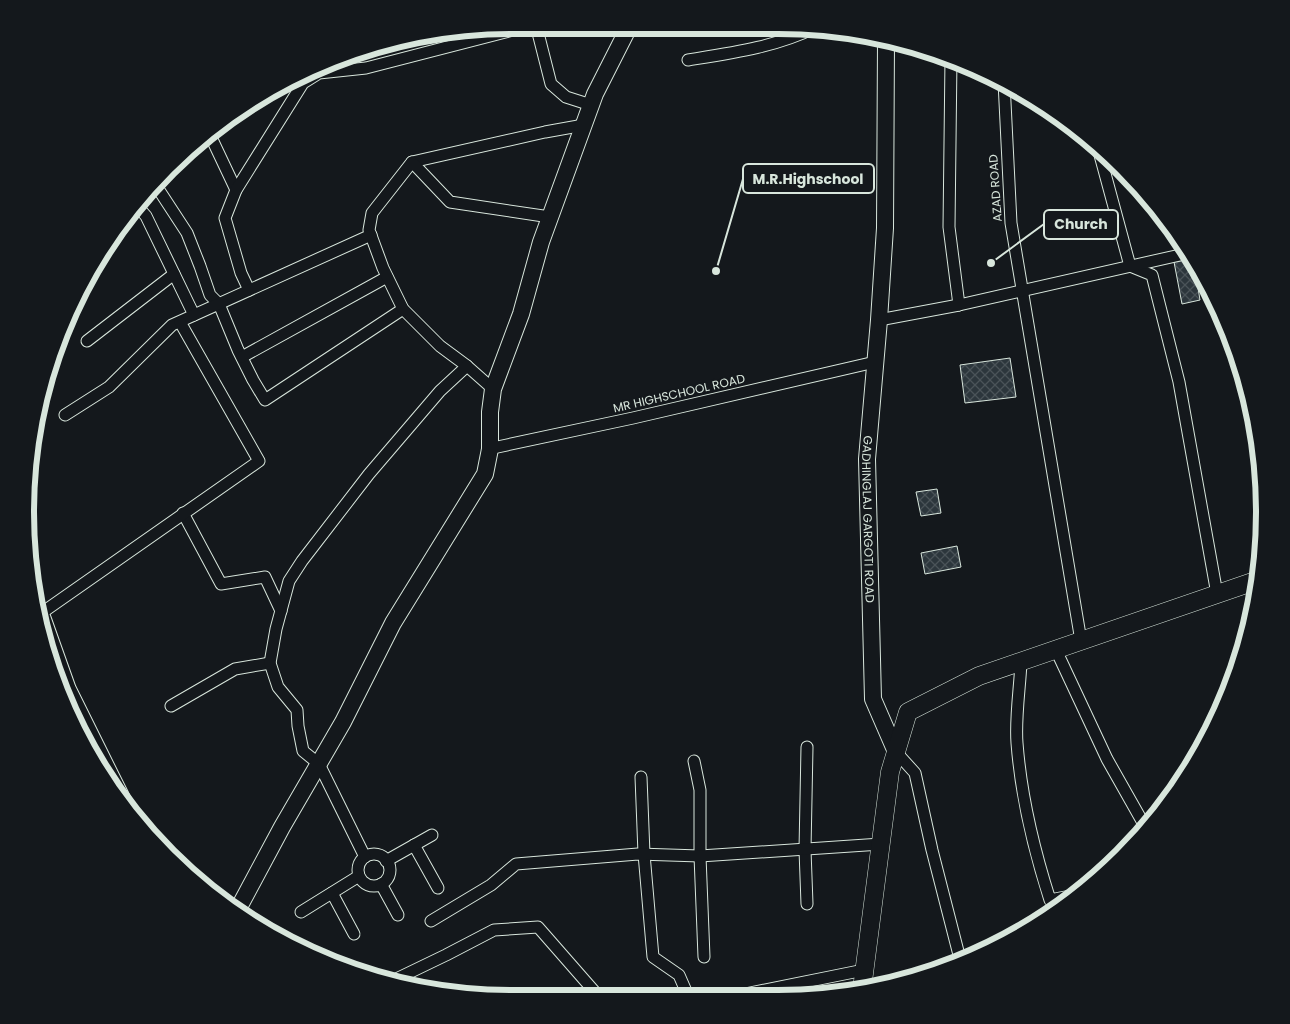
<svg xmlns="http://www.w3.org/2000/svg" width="1290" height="1024" viewBox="0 0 1290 1024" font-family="Poppins,sans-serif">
<defs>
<pattern id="building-cross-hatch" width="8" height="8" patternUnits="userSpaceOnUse" patternTransform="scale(1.25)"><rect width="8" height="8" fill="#2c363c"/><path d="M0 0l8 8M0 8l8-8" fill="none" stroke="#4a5358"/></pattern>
</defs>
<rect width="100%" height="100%" fill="#14181c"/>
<g fill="url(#building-cross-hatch)" stroke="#d8e6dc">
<polygon points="1193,258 1200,300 1182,304 1174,262"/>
<polygon points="1010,358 1016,397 965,403 960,365"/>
<polygon points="937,489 941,513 921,516 916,492"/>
<polygon points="957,546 961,567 925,574 921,553"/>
</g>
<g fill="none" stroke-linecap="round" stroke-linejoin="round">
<g stroke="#d8e6dc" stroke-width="13">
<g id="street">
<polyline points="536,25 551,84 566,97 591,105"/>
<polyline points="951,58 949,227 959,305"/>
<path d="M688,60C732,53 776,47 816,27"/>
<polyline points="1004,82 1011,223 1081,641"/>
<polyline points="210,135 236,190"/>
<polyline points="1097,144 1130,266 1152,275 1179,382 1217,594"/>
<polyline points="412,162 545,132 584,125"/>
<polyline points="155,184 187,233 200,266 210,295 219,304 238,350 253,380 265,400 403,309"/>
<polyline points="138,207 146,216 194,315"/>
<polyline points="249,290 241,273 225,218 236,190 303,83 319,73 366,68 532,25"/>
<polyline points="879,320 959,305 1189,253"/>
<polyline points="87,341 174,274"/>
<polyline points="242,357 387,277"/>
<polyline points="493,389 467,366 440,346 403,309 383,268 369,230 372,213 412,162 450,202 550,217"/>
<polyline points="65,415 109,387 172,325 371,235"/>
<polyline points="488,449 633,418 875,362"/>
<polyline points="183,513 221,584 265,577 281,611"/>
<polyline points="1056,650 1107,759 1146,828"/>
<path d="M1021,662C1020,687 1015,718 1017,743C1021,796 1034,850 1050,900L1075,895"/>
<polyline points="171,706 235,669 270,663"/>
<polyline points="896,752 915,773 932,850 960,959"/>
<polyline points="694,761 700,790 700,856 704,957"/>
<polyline points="641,777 644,854 653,957 679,975 689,998"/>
<polyline points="133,815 70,688 43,612 259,461 180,322"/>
<polyline points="414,845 438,888"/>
<circle cx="374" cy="870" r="16"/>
<polyline points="365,857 319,764 303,751 298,726 297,710 278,687 270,663 276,629 289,581 302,561 369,474 440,391 467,366"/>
<polyline points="386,861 432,835"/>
<polyline points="381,884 398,915"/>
<polyline points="332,893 354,934"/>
<polyline points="807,904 805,850 807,747"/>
<polyline points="301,912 359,876"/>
<polyline points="431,921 491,885 516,864 638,854 700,856 881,844"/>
<polyline points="390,982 446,955 494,930 538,927 594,991 597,999"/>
<polyline points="745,994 864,970"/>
</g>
</g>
<g stroke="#d8e6dc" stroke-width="18">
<g id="secondary">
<path id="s1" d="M886,41L885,228L879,320L867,459L873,699L896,752"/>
<polyline points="237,911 282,827 343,722 393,623 485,474 490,449 490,412 493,389 521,314 541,242 595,94 630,25"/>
</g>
</g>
<g stroke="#d8e6dc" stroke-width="19">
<polyline id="primary" points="862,989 890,772 908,712 979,676 1258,580"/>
</g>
<use href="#street" stroke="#14181c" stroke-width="11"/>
<use href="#secondary" stroke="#14181c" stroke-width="16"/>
<use href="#primary" stroke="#14181c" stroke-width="18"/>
</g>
<g text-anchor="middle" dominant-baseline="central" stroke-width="4" stroke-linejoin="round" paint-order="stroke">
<g font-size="12" fill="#d8e6dc" stroke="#14181c">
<text transform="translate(995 188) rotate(-94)">AZAD ROAD</text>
<text transform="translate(679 393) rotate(-13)">MR HIGHSCHOOL ROAD</text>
<text stroke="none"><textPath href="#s1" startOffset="479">GADHINGLAJ GARGOTI ROAD</textPath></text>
</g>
</g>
<path d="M0 0H1290V1024H0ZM512 34H778A478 478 0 0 1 1256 512V512A478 478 0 0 1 778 990H512A478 478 0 0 1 34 512V512A478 478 0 0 1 512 34Z" fill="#14181c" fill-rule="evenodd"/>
<path fill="none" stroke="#d8e6dc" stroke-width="6" d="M512 34H778A478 478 0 0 1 1256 512V512A478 478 0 0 1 778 990H512A478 478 0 0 1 34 512V512A478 478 0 0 1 512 34Z"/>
<path fill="none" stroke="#d8e6dc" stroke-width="2" d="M716 271L743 179M991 263L1044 224"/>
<g fill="#d8e6dc" stroke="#14181c" stroke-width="2">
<circle cx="716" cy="271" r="5"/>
<circle cx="991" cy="263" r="5"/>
</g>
<g fill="#14181c" stroke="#d8e6dc" stroke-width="2">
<rect x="743" y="164" width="131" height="29" rx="5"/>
<rect x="1044" y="210" width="74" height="29" rx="5"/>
</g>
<g font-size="14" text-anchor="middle" font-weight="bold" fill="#d8e6dc">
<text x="808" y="184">M.R.Highschool</text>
<text x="1081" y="229">Church</text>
</g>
</svg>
